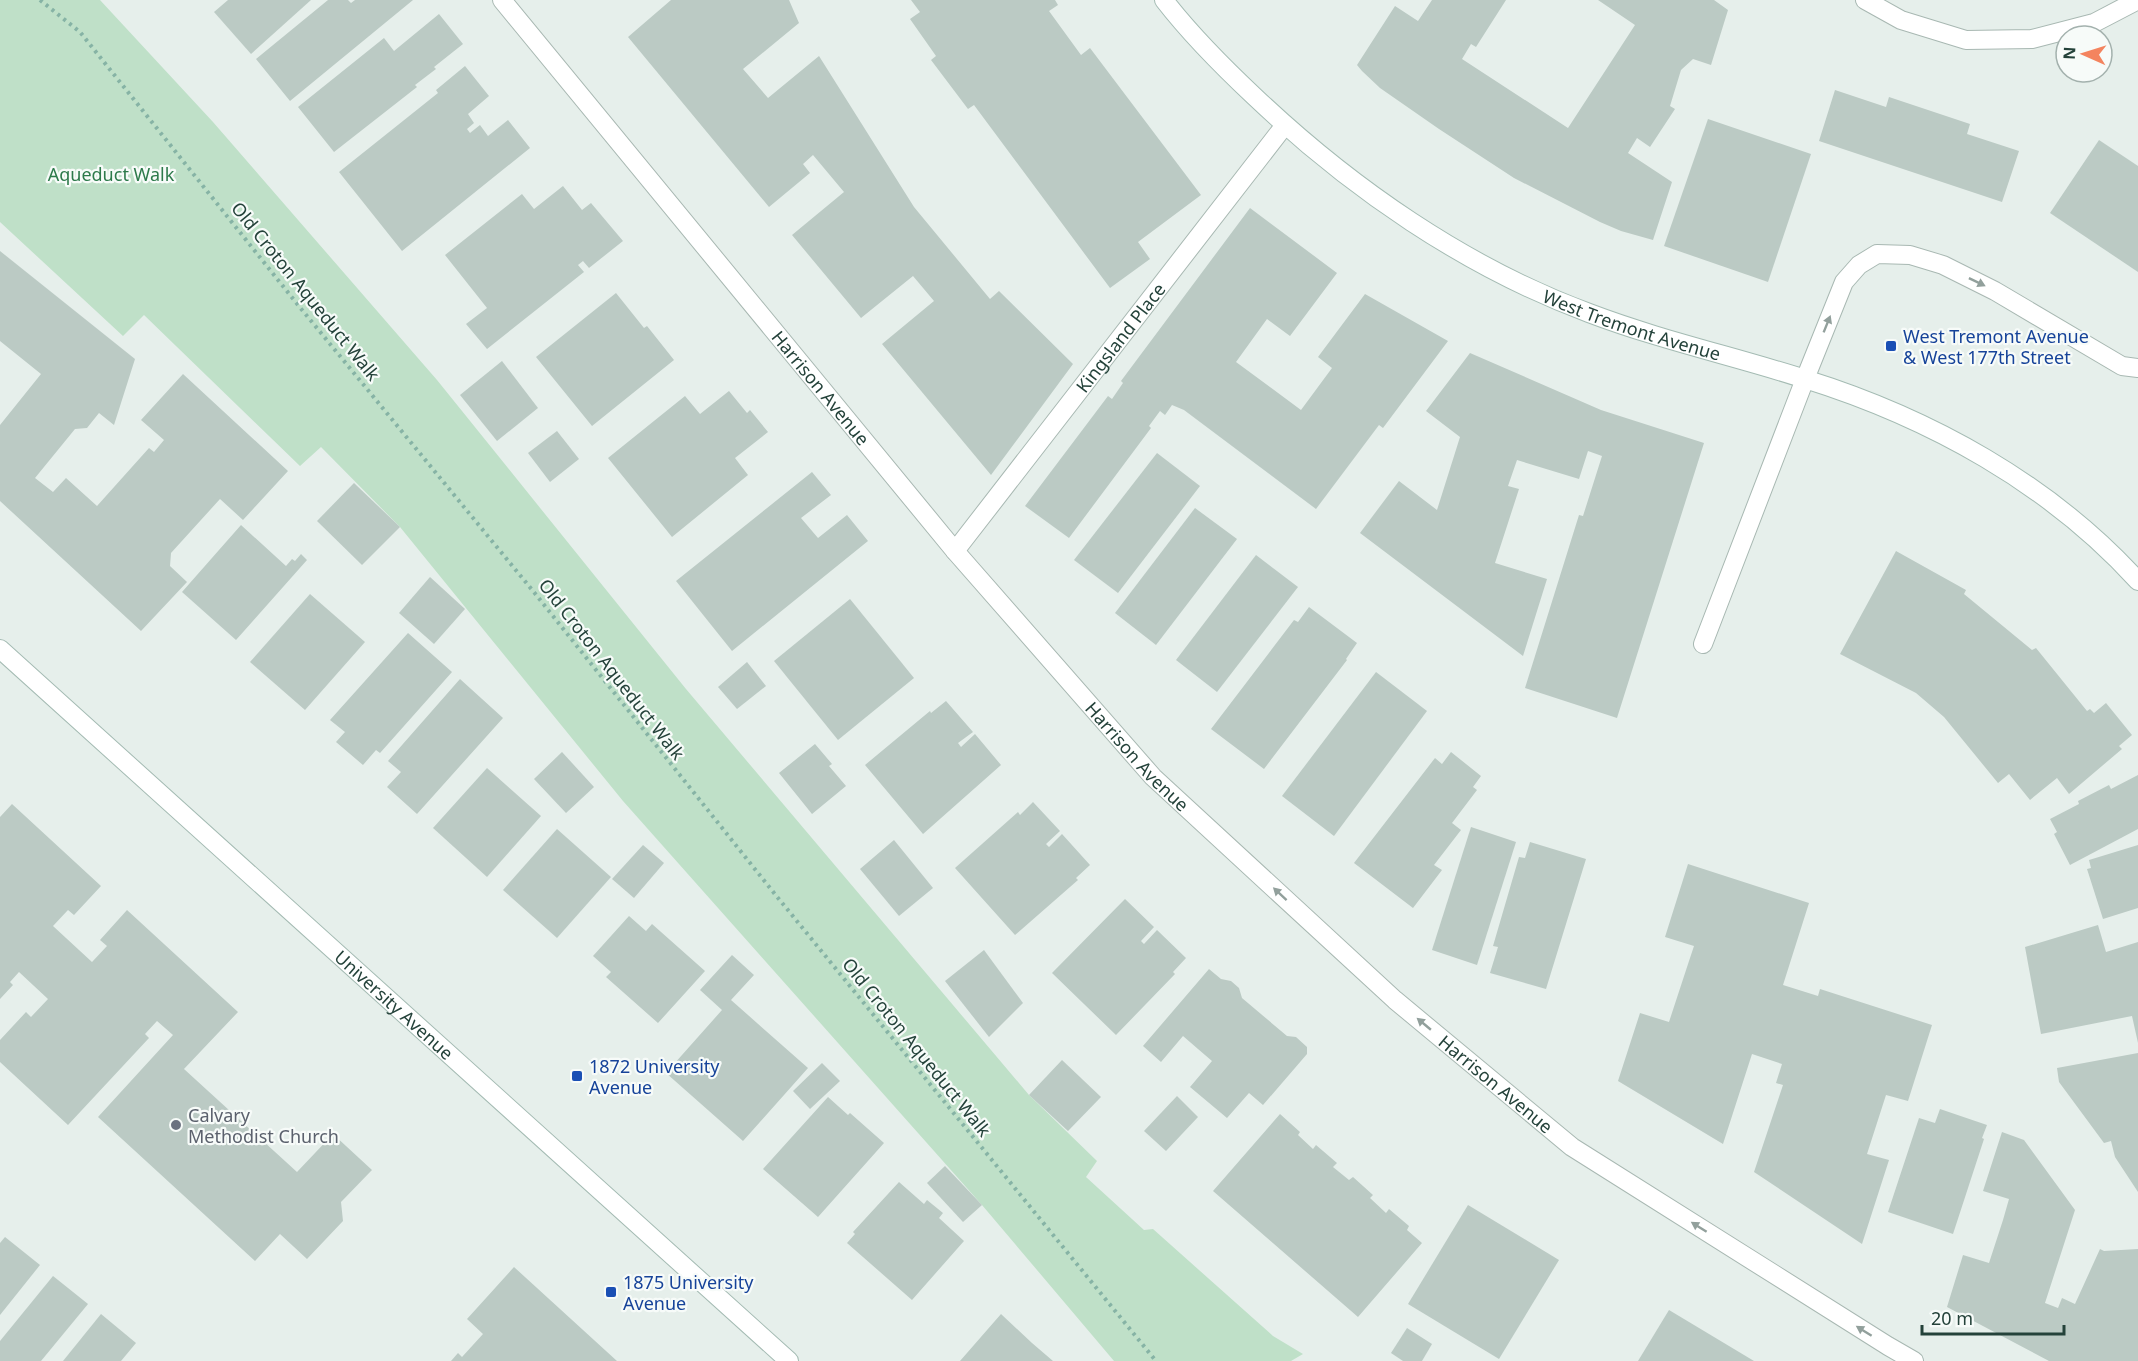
<svg xmlns="http://www.w3.org/2000/svg" width="2138" height="1361" viewBox="0 0 2138 1361" font-family="'Noto Sans',sans-serif">
<rect width="100%" height="100%" fill="#e6efeb"/>
<polygon fill="#bfe0c8" points="0,0 100,0 213,122 437,380 686,689 1029,1095 1097,1161 1086,1177 1144,1230 1153,1229 1273,1336 1303,1354 1291,1361 1114,1361 982,1205 623,801 400,527 321,447 300,466 144,315 123,336 0,222"/>
<g fill="#bbcac4">
<polygon points="228,0 311,0 251,54 214,12"/>
<polygon points="328,0 348,0 351,3 355,0 413,0 290,101 256,59"/>
<polygon points="671,0 789,0 799,23 743,69 768,98 819,56 914,207 990,299 999,291 1073,364 991,475 882,344 934,301 913,276 861,318 792,235 844,192 813,155 803,164 810,173 769,207 628,37"/>
<polygon points="911,0 1055,0 1058,5 1049,11 1081,55 1090,48 1201,195 1138,242 1150,259 1110,288 974,105 968,109 931,60 936,56 910,19 920,12"/>
<polygon points="1432,0 1506,0 1476,47 1471,44 1462,59 1568,128 1635,25 1598,0 1714,0 1728,10 1711,65 1693,59 1681,70 1670,106 1675,109 1650,147 1637,138 1628,153 1672,182 1653,240 1621,231 1600,222 1514,178 1439,129 1380,88 1362,71 1357,65 1395,6 1418,21"/>
<polygon points="439,14 463,44 434,67 436,69 415,85 417,87 334,152 298,107 384,38 394,51"/>
<polygon points="465,66 489,96 468,114 474,123 467,129 470,133 480,125 488,136 508,120 530,148 402,251 339,172 438,93 436,90"/>
<polygon points="1835,90 1886,107 1889,97 1970,124 1967,134 2019,151 2002,202 1819,141"/>
<polygon points="1708,119 1811,154 1768,282 1664,246"/>
<polygon points="2099,140 2138,166 2138,272 2050,213"/>
<polygon points="563,186 582,210 591,203 623,241 589,268 583,261 578,265 584,272 487,349 466,324 487,308 445,255 522,194 534,209"/>
<polygon points="1250,208 1337,273 1290,336 1267,319 1236,362 1301,410 1332,368 1318,357 1365,294 1448,341 1383,428 1379,425 1316,509 1184,410 1172,405 1165,415 1160,411 1149,426 1151,428 1069,538 1025,506 1108,396 1112,399 1123,383 1121,381"/>
<polygon points="0,251 135,359 114,425 99,413 87,428 75,429 35,478 53,492 66,478 97,506 149,448 154,452 164,440 141,420 183,374 288,471 243,520 220,499 171,553 170,566 187,582 141,631 0,501 0,425 41,374 0,341"/>
<polygon points="616,293 644,328 647,326 674,360 592,426 536,357"/>
<polygon points="1470,353 1601,410 1704,443 1617,718 1525,688 1579,515 1583,516 1602,456 1588,451 1579,479 1517,460 1508,486 1519,489 1495,563 1547,579 1523,656 1360,533 1399,481 1437,510 1460,437 1426,411"/>
<polygon points="502,361 538,408 497,441 460,395"/>
<polygon points="729,391 747,413 750,410 768,432 735,458 748,475 672,537 608,458 685,396 700,414"/>
<polygon points="557,431 579,459 550,482 528,453"/>
<polygon points="1157,453 1200,486 1118,593 1074,560"/>
<polygon points="812,472 831,495 801,518 818,538 847,515 868,541 732,651 676,581"/>
<polygon points="354,483 400,527 362,565 317,521"/>
<polygon points="1195,508 1237,539 1156,645 1115,613"/>
<polygon points="241,525 286,566 292,559 295,561 301,554 307,560 236,640 182,592"/>
<polygon points="1896,551 1966,590 1964,594 2032,650 2036,648 2087,711 2090,709 2094,713 2106,703 2132,735 2119,746 2122,749 2069,794 2057,778 2030,800 2009,774 1998,783 1944,717 1916,693 1840,654"/>
<polygon points="1256,555 1298,587 1217,692 1176,660"/>
<polygon points="430,577 465,609 434,644 399,613"/>
<polygon points="310,594 365,642 305,710 250,662"/>
<polygon points="850,599 914,678 838,740 774,661"/>
<polygon points="1309,607 1357,643 1346,659 1347,660 1264,769 1211,729 1294,620 1298,622"/>
<polygon points="408,633 452,672 380,753 376,750 363,765 336,742 345,732 330,720"/>
<polygon points="747,662 766,686 737,709 718,687"/>
<polygon points="1376,672 1427,711 1334,836 1282,796"/>
<polygon points="460,679 503,718 417,814 387,787 401,772 388,761"/>
<polygon points="946,701 973,732 958,743 961,747 975,734 1001,765 923,834 865,765 930,711 931,713"/>
<polygon points="815,744 832,764 829,766 846,786 812,814 779,773"/>
<polygon points="562,752 594,787 566,813 534,779"/>
<polygon points="1451,752 1481,776 1473,787 1477,790 1452,823 1461,830 1434,865 1442,870 1413,908 1354,863 1435,758 1442,764"/>
<polygon points="487,768 541,816 487,877 433,828"/>
<polygon points="2138,775 2138,829 2070,865 2054,834 2057,832 2050,819 2079,804 2078,801 2109,785 2111,789"/>
<polygon points="1033,802 1060,831 1046,844 1049,847 1062,834 1090,865 1076,878 1078,880 1015,935 955,868 1018,812 1020,815"/>
<polygon points="12,804 101,886 74,915 68,910 53,926 92,962 107,946 100,940 127,910 238,1012 184,1069 297,1172 333,1134 372,1170 341,1202 343,1221 307,1259 280,1234 255,1261 98,1117 173,1035 157,1021 145,1034 149,1038 68,1125 0,1062 0,1040 26,1012 31,1017 48,999 19,972 10,982 13,985 0,999 0,817"/>
<polygon points="1471,827 1516,842 1477,965 1432,950"/>
<polygon points="557,829 611,877 557,938 503,890"/>
<polygon points="894,840 933,888 899,916 860,869"/>
<polygon points="1530,842 1586,859 1546,989 1490,973 1498,947 1493,946 1519,857 1525,858"/>
<polygon points="643,845 664,863 634,898 612,879"/>
<polygon points="2138,845 2138,908 2103,919 2087,869 2091,868 2089,860"/>
<polygon points="1688,864 1809,903 1783,985 1818,996 1820,989 1932,1025 1908,1101 1886,1095 1867,1154 1889,1160 1862,1244 1754,1172 1783,1085 1776,1083 1782,1064 1752,1054 1723,1144 1618,1081 1640,1013 1669,1022 1689,961 1694,946 1665,937"/>
<polygon points="1125,899 1154,927 1141,941 1144,944 1157,930 1186,958 1173,972 1175,974 1116,1035 1052,973"/>
<polygon points="629,916 646,931 652,924 705,971 658,1023 606,977 611,972 593,956"/>
<polygon points="2098,925 2106,952 2138,942 2138,1043 2132,1016 2041,1034 2025,947"/>
<polygon points="984,950 1023,1003 989,1037 945,981"/>
<polygon points="732,955 754,975 731,1000 808,1068 743,1141 666,1073 722,1010 700,990"/>
<polygon points="1209,969 1221,979 1231,981 1239,988 1242,998 1287,1036 1296,1037 1307,1047 1307,1054 1263,1105 1249,1093 1227,1118 1190,1087 1212,1061 1198,1049 1183,1036 1161,1062 1143,1046"/>
<polygon points="2138,1053 2138,1192 2115,1157 2111,1141 2104,1143 2059,1082 2057,1068"/>
<polygon points="1062,1060 1101,1097 1068,1131 1029,1095"/>
<polygon points="822,1063 840,1081 810,1109 793,1091"/>
<polygon points="1177,1096 1198,1117 1166,1151 1144,1131"/>
<polygon points="828,1097 848,1115 850,1113 884,1143 818,1217 763,1169"/>
<polygon points="1940,1109 1987,1125 1982,1138 1984,1139 1953,1234 1888,1212 1919,1118 1935,1123"/>
<polygon points="1280,1114 1300,1132 1298,1135 1313,1149 1316,1145 1337,1163 1333,1167 1349,1180 1353,1177 1373,1195 1370,1198 1386,1213 1389,1209 1409,1226 1407,1230 1422,1243 1358,1317 1213,1191"/>
<polygon points="2002,1132 2024,1140 2075,1210 2045,1303 2058,1308 2062,1298 2075,1304 2100,1249 2104,1251 2138,1249 2138,1361 2049,1361 1947,1307 1963,1255 1989,1263 2003,1220 2009,1199 1983,1191"/>
<polygon points="945,1166 982,1205 963,1222 927,1183"/>
<polygon points="899,1182 924,1204 927,1200 943,1213 939,1218 964,1241 912,1300 847,1243 855,1234 853,1232"/>
<polygon points="1468,1205 1559,1260 1499,1359 1408,1304"/>
<polygon points="5,1237 40,1265 0,1315 0,1243"/>
<polygon points="514,1267 617,1361 451,1361 458,1353 462,1357 483,1334 467,1319"/>
<polygon points="53,1276 88,1304 41,1361 0,1361 0,1341"/>
<polygon points="1669,1310 1754,1361 1638,1361"/>
<polygon points="101,1314 136,1343 121,1361 63,1361"/>
<polygon points="1001,1314 1032,1343 1053,1361 960,1361"/>
<polygon points="1407,1328 1432,1344 1422,1361 1403,1361 1391,1353"/>
</g>
<g fill="none" stroke-linecap="round" stroke-linejoin="round">
<g stroke="#a8b8b2" stroke-width="20">
<g id="lane">
<polyline points="1865,0 1901,20 1966,40 2032,39 2094,23 2138,0"/>
<path id="s1" d="M955,551L1285,125"/>
<polyline points="1703,644 1805,379"/>
</g>
</g>
<g stroke="#a8b8b2" stroke-width="20">
<g id="street">
<path id="s2" d="M502,0L955,551L1153,777L1395,1000L1572,1147L1888,1346L1914,1361"/>
<polyline points="1805,379 1844,282 1859,265 1877,254 1910,255 1943,265 1995,291 2122,366 2138,368"/>
</g>
</g>
<g stroke="#a4bbb3" stroke-width="20">
<g id="secondary">
<path id="s3" d="M1164,0C1191,35 1223,67 1255,97C1351,188 1465,267 1589,313C1660,340 1733,356 1805,379C1930,418 2050,484 2138,581"/>
<path id="s4" d="M0,649L789,1361"/>
</g>
</g>
<polyline stroke="#86b3a5" stroke-width="4" stroke-dasharray="3 4.5" stroke-linecap="butt" points="40,0 80,32 298,305 533,591 774,893 1156,1361"/>
<use href="#lane" stroke="#fff" stroke-width="18"/>
<use href="#street" stroke="#fff" stroke-width="18"/>
<use href="#secondary" stroke="#fff" stroke-width="18"/>
</g>
<defs><path id="oneway-solid" d="M-6-.8H1V-3.2L6.5 0L1 3.2V.8H-6Z" transform="scale(1.5)"/></defs>
<g fill="#92a09c">
<use href="#oneway-solid" transform="translate(1977 282) rotate(26)"/>
<use href="#oneway-solid" transform="translate(1827 324) rotate(-68)"/>
<use href="#oneway-solid" transform="translate(1280 894) rotate(-137)"/>
<use href="#oneway-solid" transform="translate(1424 1024) rotate(-140)"/>
<use href="#oneway-solid" transform="translate(1699 1227) rotate(-148)"/>
<use href="#oneway-solid" transform="translate(1864 1331) rotate(-148)"/>
</g>
<g fill="#1a4fb4" stroke="#f7fbf9" stroke-width="2">
<rect x="1885" y="340" width="12" height="12" rx="3"/>
<rect x="571" y="1070" width="12" height="12" rx="3"/>
<rect x="605" y="1286" width="12" height="12" rx="3"/>
</g>
<circle fill="#6b7280" stroke="#f7fbf9" stroke-width="2" cx="176" cy="1125" r="6"/>
<g text-anchor="middle" dominant-baseline="central" stroke-width="4.5" stroke-linejoin="round" paint-order="stroke">
<g font-size="18" fill="#2d7a4b" stroke="#f7fbf9">
<text x="111" y="174">Aqueduct Walk</text>
</g>
<g font-size="18" fill="#24423a" stroke="#f7fbf9">
<text transform="translate(306 291) rotate(51)">Old Croton Aqueduct Walk</text>
<text stroke="none"><textPath href="#s3" startOffset="578">West Tremont Avenue</textPath></text>
<text stroke="none"><textPath href="#s1" startOffset="270">Kingsland Place</textPath></text>
<text stroke="none"><textPath href="#s2" startOffset="502">Harrison Avenue</textPath></text>
<text transform="translate(612 669) rotate(52)">Old Croton Aqueduct Walk</text>
<text stroke="none"><textPath href="#s2" startOffset="988">Harrison Avenue</textPath></text>
<text stroke="none"><textPath href="#s4" startOffset="531">University Avenue</textPath></text>
<text transform="translate(917 1047) rotate(51)">Old Croton Aqueduct Walk</text>
<text stroke="none"><textPath href="#s2" startOffset="1474">Harrison Avenue</textPath></text>
</g>
<g font-size="18" fill="#164399" stroke="#f7fbf9" text-anchor="start">
<text x="1903" y="336">West Tremont Avenue<tspan x="1903" dy="21">&amp; West 177th Street</tspan></text>
<text x="589" y="1066">1872 University<tspan x="589" dy="21">Avenue</tspan></text>
<text x="623" y="1282">1875 University<tspan x="623" dy="21">Avenue</tspan></text>
</g>
<g font-size="18" fill="#5b616d" stroke="#f7fbf9" text-anchor="start">
<text x="188" y="1115">Calvary<tspan x="188" dy="21">Methodist Church</tspan></text>
</g>
</g>
<g transform="translate(2084 54) rotate(273)"><circle r="28" fill="#f7fbf9" stroke="#a3b1ad" stroke-width="1.5"/>
<path d="M0-4.5L10 22L0 15L-10 22Z" fill="#f4845f"/>
<text y="-9" font-size="16" font-weight="bold" text-anchor="middle" fill="#24423a">N</text>
</g>
<path d="M1922 1325v9h142v-9" fill="none" stroke="#24423a" stroke-width="3"/>
<text x="1931" y="1325" font-size="18" fill="#24423a" stroke="#f7fbf9" stroke-width="4.5" paint-order="stroke">20 m</text>
</svg>
